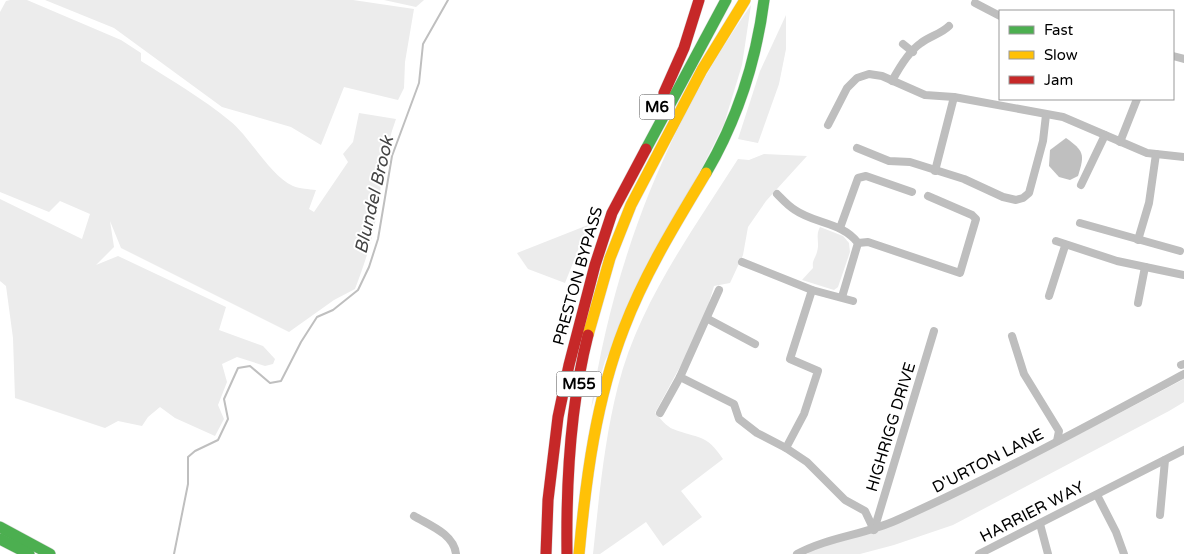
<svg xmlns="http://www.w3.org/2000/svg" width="1184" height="554" viewBox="0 0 1184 554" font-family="'Varela Round',sans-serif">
<rect width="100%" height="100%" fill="#fff"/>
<g fill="#ececec">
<path d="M10,0H27L121,40L141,53V61C171,80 202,98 230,121C251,138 270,176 293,186C300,189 309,189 316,190L309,209L314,212L348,162L343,154L353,142L359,113L396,119C384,151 382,184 376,218C372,242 364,265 355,289L334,300L289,332L121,248L110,221L114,247L96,265L118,256L226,307L219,330L263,346L275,359L273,364L265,366L237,357L222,364L227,382L218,405L224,419L215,436L175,418L160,407L148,417L142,426L118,421L105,428L15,398L13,338L6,286L0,281V199L82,239L90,214L60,201L49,212L0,192V12L6,1Z"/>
<polygon points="45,0 353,0 414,9 405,62 404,88 398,100 344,87 321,145 291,127 222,107 114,28"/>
<polygon points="384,0 424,0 416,7"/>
<path d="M751,5L742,65L724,124L605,361L591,409C613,262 666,127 751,5Z"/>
<polygon points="786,15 786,49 779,84 758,143 738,139 760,71"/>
<path d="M764,154L807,156L766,201L748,227L743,255L730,283L714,286L702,326L655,413C660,418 667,427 673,429C698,439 706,433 723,459L681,491L702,517L663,546L646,522L600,554H593C599,498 604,441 618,386C639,303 693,230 738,159L749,160Z"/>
<polygon points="588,225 565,283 528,269 517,253"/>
<path d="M820,227L843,236L849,243L850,252L838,287L834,290L802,280L813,268C812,260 815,259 817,252C820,243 815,236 820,227Z"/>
<path d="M1184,379V402L1169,411L953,525L894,545L860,554H807C831,537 866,537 893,525C991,479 1088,431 1184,379Z"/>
</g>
<path fill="#bfbfbf" d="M1066,138C1084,151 1085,154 1078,176L1070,180L1059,177L1049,166L1050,150Z"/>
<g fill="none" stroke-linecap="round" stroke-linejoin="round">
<polyline stroke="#bfbfbf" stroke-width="2" points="174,554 188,484 188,457 195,451 218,440 228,419 224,399 238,368 250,366 270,383 281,381 301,342 317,317 333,310 358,290 369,267 378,239 392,156 419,83 423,44 448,0"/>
<g stroke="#dbdbdb" stroke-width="12">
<g id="fast">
<polyline points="646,149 726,0"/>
<path d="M706,173C737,120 756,62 764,0"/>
<polyline points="0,527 50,554"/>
<polyline points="0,539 29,554"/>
</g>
</g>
<g stroke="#dbdbdb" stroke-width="12">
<g id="slow">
<polyline points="588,335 610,258 631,205 702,70 745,0"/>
<path d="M579,554C586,477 596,400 624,328C645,273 676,223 706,173"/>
</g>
</g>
<g stroke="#dbdbdb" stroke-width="12">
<g id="jam">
<polyline points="664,93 684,48 699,0"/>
<polyline points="546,554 548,500 558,417 569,365 595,265 612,213 646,149"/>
<path d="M567,554C566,481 570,406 588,335"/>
</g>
</g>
<g stroke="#bebebe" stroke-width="8">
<polyline points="975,3 1000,16"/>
<polyline points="903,44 913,52"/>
<polyline points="1173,56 1184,59"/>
<path d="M892,81C899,68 909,51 921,43C930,36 941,34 949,26"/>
<polyline points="828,125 847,88 857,78 869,74 882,76 925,95 954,97 1063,117 1147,153 1184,157"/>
<polyline points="1120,142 1137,99"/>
<polyline points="857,148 889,161 910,162 964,179 1003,197 1016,200 1023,198 1029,193 1043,141 1046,115"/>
<polyline points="935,171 954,97"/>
<polyline points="1081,185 1105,135"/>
<path d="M777,194C782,199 788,206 795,210C815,224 842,222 858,243L842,297"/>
<polyline points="1080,223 1180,251"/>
<polyline points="840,228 858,178 866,176 912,192"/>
<polyline points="1138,240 1149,203 1156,154"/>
<polyline points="1056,241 1117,261 1184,275"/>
<polyline points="858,243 868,242 960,273 976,219 972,215 928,196"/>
<polyline points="742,262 812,290 853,301"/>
<polyline points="719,290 680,377 734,404 739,419 757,433 786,448 807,462 845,500 865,511 874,530"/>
<polyline points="1049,296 1065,246"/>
<polyline points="1138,303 1145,267"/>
<polyline points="708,319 755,344"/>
<polyline points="1012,336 1024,374 1059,431 1057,441"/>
<polyline points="1181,365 1184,364"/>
<polyline points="660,413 680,377"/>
<polyline points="786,448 804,414 818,371 790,359 812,290"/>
<polyline points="1097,495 1116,532 1124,554"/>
<polyline points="1160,515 1165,460"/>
<path d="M414,516C429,525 454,534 456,554"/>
<polyline points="1040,524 1048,554"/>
<polyline points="874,530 934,331"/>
<path d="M797,554C828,537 864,535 897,520C995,476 1089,425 1184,374"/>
<polyline points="979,554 1184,450"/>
</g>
<use href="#fast" stroke="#4caf50" stroke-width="11"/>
<use href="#slow" stroke="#ffc107" stroke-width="11"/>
<use href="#jam" stroke="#c62828" stroke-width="11"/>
</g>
<g text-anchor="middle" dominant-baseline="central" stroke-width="4" stroke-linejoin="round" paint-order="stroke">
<g fill="#fff" stroke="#4c4c4c" stroke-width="1">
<rect x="639.5" y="94.5" width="35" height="25" rx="4"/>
<rect x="556.5" y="371.5" width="45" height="25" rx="4"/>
</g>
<g font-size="15" font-weight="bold" fill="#000">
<text x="657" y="107">M6</text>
<text x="579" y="384">M55</text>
</g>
<g font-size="16" fill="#000" stroke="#fff">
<text transform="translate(578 276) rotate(-74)">PRESTON BYPASS</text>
<text transform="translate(891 427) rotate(-73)">HIGHRIGG DRIVE</text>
<text transform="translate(988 461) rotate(-27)">D'URTON LANE</text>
<text transform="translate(1032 512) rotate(-27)">HARRIER WAY</text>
</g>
<g font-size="18" font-style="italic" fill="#444" stroke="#fff">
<text transform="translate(374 195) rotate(-77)">Blundel Brook</text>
</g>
</g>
<rect x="999" y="10" width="175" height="90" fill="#ffffff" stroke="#999999"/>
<rect x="1009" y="26" width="25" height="8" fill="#4caf50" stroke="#999999"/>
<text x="1044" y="35" font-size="15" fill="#000000">Fast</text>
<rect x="1009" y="51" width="25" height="8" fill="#ffc107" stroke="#999999"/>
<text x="1044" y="60" font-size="15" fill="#000000">Slow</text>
<rect x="1009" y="76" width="25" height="8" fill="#c62828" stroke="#999999"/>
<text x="1044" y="85" font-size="15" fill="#000000">Jam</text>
</svg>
